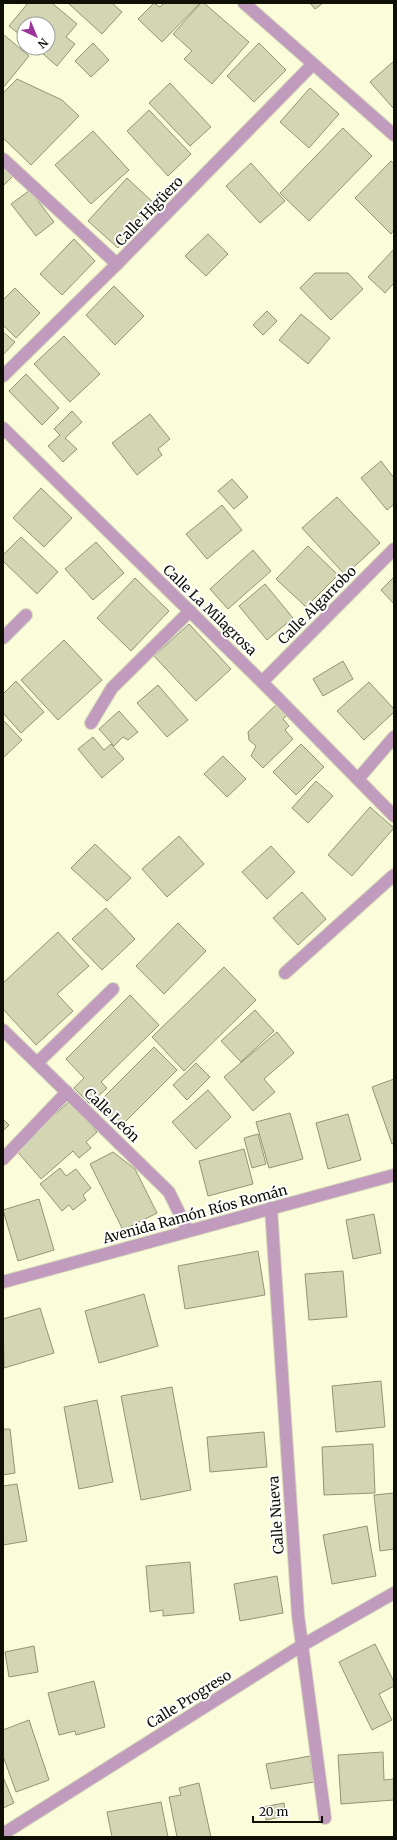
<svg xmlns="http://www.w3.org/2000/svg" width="397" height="1840" viewBox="0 0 397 1840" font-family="Merriweather,serif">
<rect width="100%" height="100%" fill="#fbfdda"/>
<g fill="#d3d5b3" stroke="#939474">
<polygon points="28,3 52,3 77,24 66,37 75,44 57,66 36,48 48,48 48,24 24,24 24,38 9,26"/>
<polygon points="68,3 112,3 122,12 102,34"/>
<polygon points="154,3 160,7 164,3 200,3 162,42 138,19"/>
<polygon points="201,3 204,3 249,42 212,84 184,59 192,51 173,34"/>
<polygon points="310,3 323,3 315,9"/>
<polygon points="3,34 29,56 3,88"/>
<polygon points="93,43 109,60 91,77 75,61"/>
<polygon points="259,43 286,70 254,102 227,76"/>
<polygon points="394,61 394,109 370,82"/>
<polygon points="17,79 62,100 79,116 31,165 3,138 3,93"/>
<polygon points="170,83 211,127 190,146 149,103"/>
<polygon points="310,88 339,114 309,148 280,122"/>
<polygon points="149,110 191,154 168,176 127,131"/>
<polygon points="343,128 372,156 309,221 280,193"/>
<polygon points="93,131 129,170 91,204 55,165"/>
<polygon points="391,161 394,164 394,230 391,234 355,198"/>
<polygon points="3,163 15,174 3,186"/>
<polygon points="251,163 285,201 260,223 226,186"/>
<polygon points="127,178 157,206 118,248 88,221"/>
<polygon points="30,190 54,222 36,236 11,204"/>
<polygon points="208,234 228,254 206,276 185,256"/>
<polygon points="74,239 95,261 62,295 40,274"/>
<polygon points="394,249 394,283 385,293 368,277"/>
<polygon points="315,273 348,273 363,289 331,320 300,288"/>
<polygon points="114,286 144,316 115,345 86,315"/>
<polygon points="15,288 40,313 16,338 3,325 3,300"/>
<polygon points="267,311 277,321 263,335 253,325"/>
<polygon points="301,314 330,338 308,364 279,340"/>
<polygon points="3,332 15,342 3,355"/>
<polygon points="64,336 100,374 70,402 34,364"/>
<polygon points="26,374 59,408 42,425 9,391"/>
<polygon points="72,411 82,422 65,438 77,449 63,462 48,446 60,435 54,429"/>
<polygon points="150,414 170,439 158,449 162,455 137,475 112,443"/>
<polygon points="381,461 394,478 394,504 387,510 361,478"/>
<polygon points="232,479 248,497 234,509 218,491"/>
<polygon points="41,488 72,518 44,547 13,518"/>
<polygon points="337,497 380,543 345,575 302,528"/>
<polygon points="222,505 242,530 207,559 186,534"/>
<polygon points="21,537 58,572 37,594 3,561 3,555"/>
<polygon points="96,542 124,573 93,600 65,569"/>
<polygon points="308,546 338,575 306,607 276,579"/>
<polygon points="253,550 271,571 228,609 210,589"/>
<polygon points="394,577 394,604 381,590"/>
<polygon points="135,578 169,611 131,651 97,618"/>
<polygon points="265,584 293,618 267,640 239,606"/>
<polygon points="189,624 231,669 196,701 154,656"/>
<polygon points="64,640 102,680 58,720 21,680"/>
<polygon points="343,661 353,679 323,696 313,679"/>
<polygon points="16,681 44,712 21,733 3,713 3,694"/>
<polygon points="369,682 394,709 394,712 364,740 337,711"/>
<polygon points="158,685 188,720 167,737 137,703"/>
<polygon points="277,704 287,715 283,719 289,726 285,730 293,739 263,768 251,756 256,746 249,740 248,732"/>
<polygon points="119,711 138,732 128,740 123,737 114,746 99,729"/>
<polygon points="3,720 22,740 3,758"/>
<polygon points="93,737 104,750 111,744 124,759 102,778 78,749"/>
<polygon points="301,744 324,767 296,795 273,772"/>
<polygon points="223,756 246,779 227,797 204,774"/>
<polygon points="316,781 333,796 308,823 292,808"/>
<polygon points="370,807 394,828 352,876 328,855"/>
<polygon points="179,836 204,864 167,897 142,869"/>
<polygon points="95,844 131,878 107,901 71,868"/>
<polygon points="271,846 295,872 267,899 242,872"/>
<polygon points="302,892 326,919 298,945 273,918"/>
<polygon points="106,908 135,939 102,970 72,939"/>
<polygon points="178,923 206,951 164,994 136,966"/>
<polygon points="58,932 89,966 57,994 73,1011 36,1045 3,1009 3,983"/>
<polygon points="224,967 256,1000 184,1071 152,1037"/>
<polygon points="130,995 159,1025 101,1082 107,1088 90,1104 74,1088 84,1078 66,1059"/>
<polygon points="255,1010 274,1031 241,1062 221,1041"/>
<polygon points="277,1032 294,1053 264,1079 275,1092 253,1111 224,1077"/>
<polygon points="154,1047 177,1070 119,1128 96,1105"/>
<polygon points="196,1063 210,1077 187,1100 173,1085"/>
<polygon points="394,1079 394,1143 392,1144 372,1087"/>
<polygon points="208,1090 231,1117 196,1149 172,1122"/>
<polygon points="70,1101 97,1132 86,1142 91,1148 79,1158 73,1151 41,1179 15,1149"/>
<polygon points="290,1113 303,1159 269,1168 256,1122"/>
<polygon points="348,1114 361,1160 328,1169 316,1123"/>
<polygon points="3,1119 9,1125 3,1131"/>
<polygon points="258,1134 266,1164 252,1168 244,1138"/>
<polygon points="244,1149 253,1184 208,1196 199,1161"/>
<polygon points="113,1152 135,1169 157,1213 123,1230 90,1164"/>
<polygon points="60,1168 66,1176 76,1169 91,1188 83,1195 86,1200 73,1210 69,1205 62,1211 40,1184"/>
<polygon points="39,1199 54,1250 18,1261 3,1210"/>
<polygon points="374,1214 381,1253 353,1259 346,1220"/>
<polygon points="258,1251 265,1295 185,1309 178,1266"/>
<polygon points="343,1271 347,1317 309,1320 305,1274"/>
<polygon points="144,1294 158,1346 99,1363 85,1311"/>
<polygon points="40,1308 54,1353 4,1368 3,1319"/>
<polygon points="381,1381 385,1427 336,1432 332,1386"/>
<polygon points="172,1387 191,1490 141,1500 121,1396"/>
<polygon points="97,1400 113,1482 79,1489 64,1407"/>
<polygon points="3,1429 10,1429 15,1473 3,1475"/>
<polygon points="264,1432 267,1467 210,1472 207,1437"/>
<polygon points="373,1444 375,1493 324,1495 322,1447"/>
<polygon points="17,1484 27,1541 3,1545 3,1486"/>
<polygon points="394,1493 394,1549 380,1551 374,1495"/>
<polygon points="367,1526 376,1576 332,1584 323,1535"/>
<polygon points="190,1562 194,1613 163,1616 163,1610 150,1612 146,1566"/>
<polygon points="277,1576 283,1613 240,1621 234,1584"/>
<polygon points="375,1644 394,1682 394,1686 379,1694 392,1720 372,1730 339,1662"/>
<polygon points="34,1646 38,1672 9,1677 5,1652"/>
<polygon points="94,1681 105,1727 76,1735 75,1731 59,1735 48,1693"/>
<polygon points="29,1720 49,1780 16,1792 3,1756 3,1730"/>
<polygon points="383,1752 384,1780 394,1779 394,1800 341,1804 338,1755"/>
<polygon points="310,1756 314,1782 271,1789 266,1764"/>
<polygon points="3,1777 14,1803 3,1808"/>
<polygon points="199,1783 211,1837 177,1837 169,1797 181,1795 179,1788"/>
<polygon points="161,1802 168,1837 112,1837 107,1812"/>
<polygon points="284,1803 286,1816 266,1820 263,1807"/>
</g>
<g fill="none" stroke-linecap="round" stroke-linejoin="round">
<g stroke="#d5d7b8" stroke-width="14">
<g id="minor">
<polyline points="244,3 394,135"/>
<polyline points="3,159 117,264"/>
<polyline points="3,376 117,264 313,64"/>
<polyline points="3,428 262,682 394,816"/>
<polyline points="3,638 26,615"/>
<polyline points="262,682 394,549"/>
<polyline points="91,723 112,688 190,611"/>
<polyline points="358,779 394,737"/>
<polyline points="285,973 394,875"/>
<polyline points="3,1030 169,1192 188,1231"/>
<polyline points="37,1063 113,989"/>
<polyline points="3,1159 67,1092"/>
<polyline points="271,1208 298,1615 325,1818"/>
<polyline points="3,1282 394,1175"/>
<polyline points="3,1834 301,1646 394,1593"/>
</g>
</g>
<use href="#minor" stroke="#c19bbe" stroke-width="12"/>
</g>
<g text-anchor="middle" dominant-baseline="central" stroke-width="4" stroke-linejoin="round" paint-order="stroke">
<g font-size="14" fill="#0f1005" stroke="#fff">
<text transform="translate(149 211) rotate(-46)">Calle Higüero</text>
<text transform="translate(317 605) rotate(-45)">Calle Algarrobo</text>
<text transform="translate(210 610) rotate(44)">Calle La Milagrosa</text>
<text transform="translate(112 1115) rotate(44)">Calle León</text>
<text transform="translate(195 1214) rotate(-15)">Avenida Ramón Ríos Román</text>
<text transform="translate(276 1515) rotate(-94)">Calle Nueva</text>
<text transform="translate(189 1699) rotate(-32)">Calle Progreso</text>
</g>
</g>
<rect width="397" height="1840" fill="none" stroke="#0f1005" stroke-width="8"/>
<g transform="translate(36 36) rotate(136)"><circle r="19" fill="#ffffff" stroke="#9f9f9b"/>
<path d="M0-3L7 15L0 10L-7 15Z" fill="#9b3599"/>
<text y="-6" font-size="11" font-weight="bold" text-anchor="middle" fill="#0f1005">N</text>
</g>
<path d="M253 1816v6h69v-6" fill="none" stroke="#0f1005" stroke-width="2"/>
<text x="259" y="1816" font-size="12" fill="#0f1005" stroke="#ffffff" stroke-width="3" paint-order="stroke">20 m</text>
</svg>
